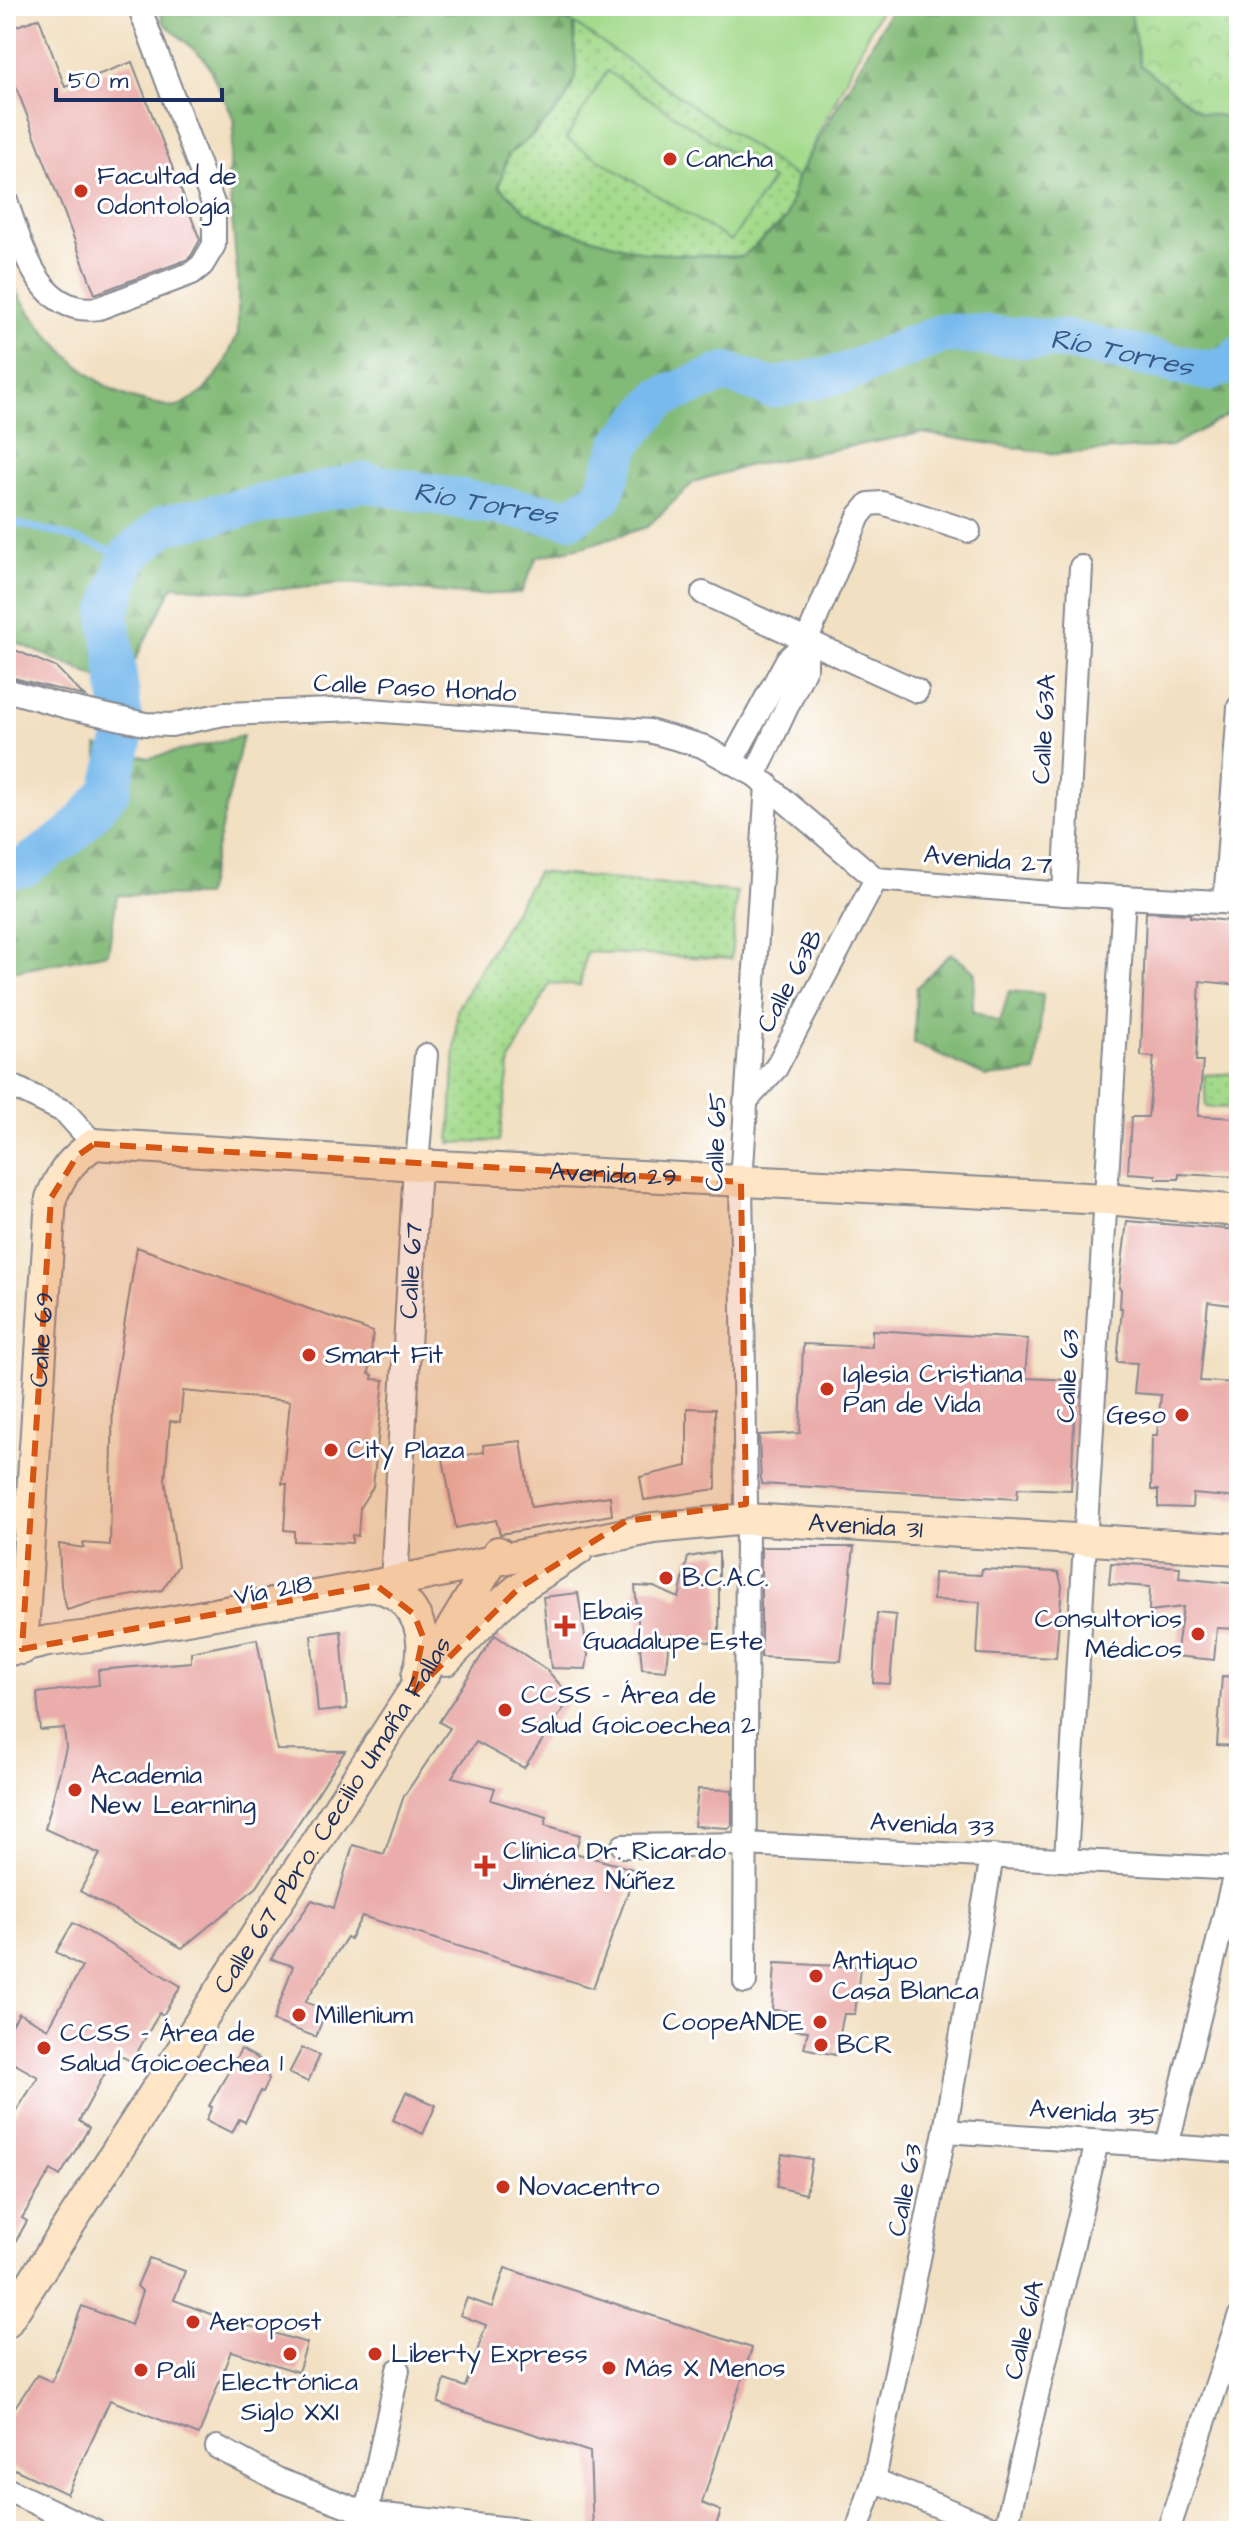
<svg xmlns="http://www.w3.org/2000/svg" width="1245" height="2537" viewBox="0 0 1245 2537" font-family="'Architects Daughter',sans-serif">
<defs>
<pattern id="grass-dots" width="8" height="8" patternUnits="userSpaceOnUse" patternTransform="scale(2)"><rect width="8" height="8" fill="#a3da8b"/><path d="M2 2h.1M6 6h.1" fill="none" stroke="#8cbb7a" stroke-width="1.8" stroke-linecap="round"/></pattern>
<pattern id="forest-firs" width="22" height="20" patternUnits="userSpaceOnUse" patternTransform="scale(2)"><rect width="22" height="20" fill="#82ba77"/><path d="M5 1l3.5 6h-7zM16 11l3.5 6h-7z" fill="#6a9865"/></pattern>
<pattern id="park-crowns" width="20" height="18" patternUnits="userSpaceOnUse" patternTransform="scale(2)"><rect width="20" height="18" fill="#a3da8b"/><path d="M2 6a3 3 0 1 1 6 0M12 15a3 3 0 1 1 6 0" fill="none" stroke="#8cbb7a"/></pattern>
</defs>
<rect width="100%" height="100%" fill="#fff"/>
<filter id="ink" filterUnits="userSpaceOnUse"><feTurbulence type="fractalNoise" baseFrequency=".0125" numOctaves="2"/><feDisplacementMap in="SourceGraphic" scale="16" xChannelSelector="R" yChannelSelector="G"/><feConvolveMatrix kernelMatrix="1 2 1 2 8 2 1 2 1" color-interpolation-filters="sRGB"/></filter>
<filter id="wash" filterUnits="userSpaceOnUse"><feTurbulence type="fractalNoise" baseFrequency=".006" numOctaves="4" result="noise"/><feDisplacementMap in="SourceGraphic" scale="32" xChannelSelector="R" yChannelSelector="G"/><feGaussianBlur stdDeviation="1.8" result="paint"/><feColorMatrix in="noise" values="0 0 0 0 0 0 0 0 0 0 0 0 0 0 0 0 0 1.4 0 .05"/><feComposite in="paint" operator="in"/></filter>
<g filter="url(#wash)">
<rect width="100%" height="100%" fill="#f2e0c2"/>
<g fill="url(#grass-dots)" stroke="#5f8474" stroke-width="2">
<polygon points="574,23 797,178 786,219 742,257 646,253 561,229 527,212 499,186 508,155 533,135 576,77"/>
<polygon points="537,872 737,892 731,959 586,952 580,986 550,983 510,1061 499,1141 450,1143 457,1009"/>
<polygon points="1239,1073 1239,1108 1206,1107 1204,1075"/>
</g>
<g fill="url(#forest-firs)" stroke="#4e746a" stroke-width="2">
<path d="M159,6H503L574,23L576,77L563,104L533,135L508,155L499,186L527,212L561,229L646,253L742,257L786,219L797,178L893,6H1130L1140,65L1201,113L1239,118V409L1171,446L1056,454L922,433L746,466L694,482L647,527L585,546L537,557L521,593L472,595L346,583L248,592L173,586L121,688L6,638V272C27,316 80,378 126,396C141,402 159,404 175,408L202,393L223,367L238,333V282L228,175L235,121L205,59L163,22Z"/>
<polygon points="243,736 205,896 117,895 108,953 6,973 6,858 44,848 102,788 97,746 149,758"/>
<polygon points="951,953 975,972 972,1011 1000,1022 1009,991 1043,994 1036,1072 987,1077 914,1043 916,988"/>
</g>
<polygon fill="url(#park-crowns)" stroke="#5f8474" stroke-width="2" points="1130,6 1239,6 1239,118 1201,113 1140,65"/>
<g fill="#a3da8b" stroke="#5f8474" stroke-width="2">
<polygon points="549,6 882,6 797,178"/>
<polygon points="607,71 772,180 731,241 566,139"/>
</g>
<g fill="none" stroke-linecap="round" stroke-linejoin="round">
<polyline stroke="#78baed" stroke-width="7" points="6,521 57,533 128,556"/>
<path stroke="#78baed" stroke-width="40" id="s1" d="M6,869L24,867L71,835L110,791L123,742L124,731L109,614L128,556L165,525L363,482L570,518L602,497L622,443L661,398L726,372L772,388L845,373L943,333L1068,340L1208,371L1233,363L1239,356"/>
</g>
<g id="blocks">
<g fill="#eaadab">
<polygon points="39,18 65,87 132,62 200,240 191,256 186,260 95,294 15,84 6,87 6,30"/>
<polygon points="6,646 57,668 84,696 6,676"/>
<polygon points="1146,912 1190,914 1190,917 1239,922 1239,985 1200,981 1196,1061 1203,1061 1198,1116 1238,1118 1239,1177 1179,1174 1179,1179 1156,1179 1156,1175 1128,1173 1131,1117 1148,1117 1154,1057 1141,1056"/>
<polygon points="1127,1221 1239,1230 1239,1306 1208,1302 1200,1381 1239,1383 1239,1498 1193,1494 1192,1508 1158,1507 1158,1490 1151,1490 1152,1435 1157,1435 1161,1395 1134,1393 1137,1363 1117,1362 1122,1308 1120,1308 1121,1289 1119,1288"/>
<polygon points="137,1247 373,1332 369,1374 373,1375 372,1379 384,1380 373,1487 360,1507 358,1536 352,1535 352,1543 294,1541 294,1531 284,1530 287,1484 282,1484 290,1401 183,1391 180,1422 170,1421 165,1479 178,1566 162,1590 93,1602 67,1610 61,1586 59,1544 84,1548 83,1543 110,1545 113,1394"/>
<polygon points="872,1330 1028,1339 1025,1378 1076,1380 1071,1490 1018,1488 1017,1499 761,1484 759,1435 800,1433 803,1344 872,1347"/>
<polygon points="687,1408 715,1409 716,1489 644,1500 640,1477 687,1466"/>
<polygon points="521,1441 531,1507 610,1496 612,1515 500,1534 496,1520 456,1528 443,1459 484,1452 483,1445"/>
<polygon points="761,1547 854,1547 841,1661 761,1657"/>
<polygon points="719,1552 719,1644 669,1635 666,1671 642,1669 635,1586 654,1587 679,1598 688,1557"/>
<polygon points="1111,1563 1180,1567 1179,1578 1239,1584 1239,1629 1217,1628 1214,1660 1176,1656 1183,1607 1149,1611 1150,1587 1109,1584"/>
<polygon points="982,1569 1058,1572 1062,1585 1056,1658 977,1654 980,1602 933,1600 934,1573 981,1575"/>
<polygon points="578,1593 588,1655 586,1669 551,1668 543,1597"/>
<polygon points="877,1613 896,1615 890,1684 873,1683"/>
<polygon points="341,1631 347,1709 318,1712 311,1635"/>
<polygon points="495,1635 547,1670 571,1697 524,1768 476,1742 452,1777 495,1788 491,1800 547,1817 545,1825 580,1835 575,1853 636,1870 593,1988 362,1916 350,1939 347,1937 305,2002 326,2010 316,2037 273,2021 293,1966 271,1959 312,1900 334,1908 353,1845 384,1854 404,1796 450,1728 439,1722"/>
<polygon points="257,1639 277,1750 345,1751 257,1887 182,1948 80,1891 100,1854 45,1829 66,1748 64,1728 40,1730 37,1693 99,1685 98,1670 191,1662 191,1652"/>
<polygon points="1222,1676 1239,1677 1239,1746 1217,1745"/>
<polygon points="698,1789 732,1790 732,1825 729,1828 694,1826"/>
<polygon points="73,1923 181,1986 163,2015 159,2013 132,2062 116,2053 79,2121 89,2128 60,2176 51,2170 22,2218 27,2221 6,2259 6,2127 38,2077 6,2059 6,2036 19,2013 48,2029 82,1967 56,1952"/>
<polygon points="775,1963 860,1967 855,2014 844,2014 835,2055 804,2048 808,2031 796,2030 800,2012 772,2010"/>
<polygon points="302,2048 320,2055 308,2082 289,2073"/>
<polygon points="241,2049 264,2062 269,2080 263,2092 261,2091 245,2122 239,2119 232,2133 206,2120 212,2107 209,2106"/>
<polygon points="406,2092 436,2105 423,2134 393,2120"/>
<polygon points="782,2154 812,2159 806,2194 777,2187"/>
<polygon points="149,2258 185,2271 174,2300 218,2317 307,2343 298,2372 231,2351 199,2435 110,2400 67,2494 6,2465 6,2420 37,2375 52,2382 82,2306 131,2325 142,2291 137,2286"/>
<polygon points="505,2268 752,2348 702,2503 721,2511 714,2531 593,2531 590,2452 438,2403 445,2380 465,2387 486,2325 460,2315 467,2298 492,2307"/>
</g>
</g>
</g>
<g filter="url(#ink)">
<use href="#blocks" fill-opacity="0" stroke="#868890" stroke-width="2"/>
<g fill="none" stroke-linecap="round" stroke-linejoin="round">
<g stroke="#868890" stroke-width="26">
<g id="minor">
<path d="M6,201C22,245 38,317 99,308L192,273L202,265L214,245V206L139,6"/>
<polyline points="703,593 917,691"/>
<polyline points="6,690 67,707 145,724 171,725 224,714 357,709 649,731 702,746 755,775 876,879 1064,894 1239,903"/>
<polyline points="732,761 787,660 806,642"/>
<polyline points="755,775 806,666 806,642 859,516 869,504 882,503 969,531"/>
<polyline points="1064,894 1081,567"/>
<polyline points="1225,902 1239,707"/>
<polyline points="6,1083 65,1112 94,1144"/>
<polyline points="745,1102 776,1068 876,879"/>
<polyline points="417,1165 426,1055"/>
<polyline points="746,1504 741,1182 767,784"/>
<polyline points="623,1846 745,1844 1239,1869"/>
<polyline points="1066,1859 1124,897"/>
<polyline points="745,1982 747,1519"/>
<polyline points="945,2131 1239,2151"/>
<polyline points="1167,2146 1236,1869"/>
<polyline points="217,2447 279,2480 366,2513 521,2530"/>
<polyline points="874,2480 999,2531"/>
<polyline points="6,2489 94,2531"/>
<polyline points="363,2531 398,2370"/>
<polyline points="857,2531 874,2480 945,2131 992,1856"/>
<polyline points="1005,2531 1097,2142"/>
<polyline points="1168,2531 1239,2317"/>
</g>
</g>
<g stroke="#868890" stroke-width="30">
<g id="tertiary">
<path id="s2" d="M394,1582L417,1165"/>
</g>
</g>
<g stroke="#868890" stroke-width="34">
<g id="secondary">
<path d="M376,1585C383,1589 392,1592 398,1596C424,1616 427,1648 417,1676"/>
<path id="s3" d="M22,1649L51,1198C62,1172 71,1160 94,1144L417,1165L1106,1199L1239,1211"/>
<path id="s4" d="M6,1651L48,1641L97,1635L376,1585L654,1528L747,1519L1239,1549"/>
<polyline points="446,1660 495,1609 519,1588 578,1550"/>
<path id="s5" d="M6,2323L411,1695L498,1552"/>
</g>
</g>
<use href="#minor" stroke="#fff" stroke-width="22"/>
<use href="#tertiary" stroke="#fff" stroke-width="26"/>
<use href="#secondary" stroke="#fde5c5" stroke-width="30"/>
</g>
</g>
<path fill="#d45514" fill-opacity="0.2" stroke="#d45514" stroke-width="6" stroke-dasharray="16 10" stroke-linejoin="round" d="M94,1144L741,1182L746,1504L626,1521L519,1588L411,1695L423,1637L414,1614L376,1585L22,1649L51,1198L77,1156Z"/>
<g fill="#c8321e" stroke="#fff" stroke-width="3">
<circle cx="670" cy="159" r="8"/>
<circle cx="81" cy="191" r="8"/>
<circle cx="309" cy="1355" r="8"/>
<circle cx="827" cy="1389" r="8"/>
<circle cx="1182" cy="1415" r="8"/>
<circle cx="331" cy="1450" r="8"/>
<circle cx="666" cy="1578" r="8"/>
<path d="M561 1614h8v8h8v8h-8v8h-8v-8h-8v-8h8z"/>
<circle cx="1198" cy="1634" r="8"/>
<circle cx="505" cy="1710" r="8"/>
<circle cx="75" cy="1790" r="8"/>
<path d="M481 1854h8v8h8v8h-8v8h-8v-8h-8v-8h8z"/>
<circle cx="816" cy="1976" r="8"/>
<circle cx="299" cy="2015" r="8"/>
<circle cx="820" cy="2022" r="8"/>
<circle cx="821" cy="2045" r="8"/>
<circle cx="44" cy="2048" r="8"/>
<circle cx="503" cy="2187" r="8"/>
<circle cx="193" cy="2322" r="8"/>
<circle cx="290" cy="2354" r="8"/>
<circle cx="375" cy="2354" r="8"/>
<circle cx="609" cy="2368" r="8"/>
<circle cx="141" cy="2370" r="8"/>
</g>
<g text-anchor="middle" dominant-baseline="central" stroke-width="6" stroke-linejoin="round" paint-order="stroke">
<g font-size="26" fill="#1b2f5e" stroke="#fff" text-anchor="start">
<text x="686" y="159">Cancha</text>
<text x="97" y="176">Facultad de<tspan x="97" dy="30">Odontología</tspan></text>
<text x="325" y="1355">Smart Fit</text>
<text x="843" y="1374">Iglesia Cristiana<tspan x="843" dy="30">Pan de Vida</tspan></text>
<text x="1166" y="1415" text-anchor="end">Geso</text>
<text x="347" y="1450">City Plaza</text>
<text x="682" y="1578">B.C.A.C.</text>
<text x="583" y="1611">Ebais<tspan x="583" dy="30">Guadalupe Este</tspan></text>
<text x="1182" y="1619" text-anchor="end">Consultorios<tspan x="1182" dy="30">Médicos</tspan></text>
<text x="521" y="1695">CCSS - Área de<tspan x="521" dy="30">Salud Goicoechea 2</tspan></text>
<text x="91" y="1775">Academia<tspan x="91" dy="30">New Learning</tspan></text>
<text x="503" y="1851">Clínica Dr. Ricardo<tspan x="503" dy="30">Jiménez Núñez</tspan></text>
<text x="832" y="1961">Antiguo<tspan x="832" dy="30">Casa Blanca</tspan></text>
<text x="315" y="2015">Millenium</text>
<text x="804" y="2022" text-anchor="end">CoopeANDE</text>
<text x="60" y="2033">CCSS - Área de<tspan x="60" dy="30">Salud Goicoechea 1</tspan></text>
<text x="837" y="2045">BCR</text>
<text x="519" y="2187">Novacentro</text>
<text x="209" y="2322">Aeropost</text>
<text x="391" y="2354">Liberty Express</text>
<text x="625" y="2368">Más X Menos</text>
<text x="157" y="2370">Palí</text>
<text x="290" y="2382" text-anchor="middle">Electrónica<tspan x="290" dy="30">Siglo XXI</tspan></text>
</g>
<g font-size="26" fill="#1b2f5e" stroke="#fff">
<text transform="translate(415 688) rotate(3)">Calle Paso Hondo</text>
<text transform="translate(1044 729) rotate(-87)">Calle 63A</text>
<text transform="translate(988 860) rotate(5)">Avenida 27</text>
<text transform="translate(790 981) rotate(-62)">Calle 63B</text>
<text transform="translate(716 1142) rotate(-88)">Calle 65</text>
<text stroke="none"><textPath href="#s3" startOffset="1042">Avenida 29</textPath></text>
<text stroke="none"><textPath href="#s2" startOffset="312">Calle 67</textPath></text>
<text stroke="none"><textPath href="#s3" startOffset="310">Calle 69</textPath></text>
<text transform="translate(1068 1376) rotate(-87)">Calle 63</text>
<text stroke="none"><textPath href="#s4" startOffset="872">Avenida 31</textPath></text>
<text transform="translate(273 1590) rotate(-10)">Vía 218</text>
<text stroke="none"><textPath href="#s5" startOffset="604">Calle 67 Pbro. Cecilio Umaña Fallas</textPath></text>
<text transform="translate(932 1825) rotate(3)">Avenida 33</text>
<text transform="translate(1094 2113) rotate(4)">Avenida 35</text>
<text transform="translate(905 2190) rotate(-79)">Calle 63</text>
<text transform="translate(1024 2330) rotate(-77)">Calle 61A</text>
</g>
<g font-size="28" font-style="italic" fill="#375989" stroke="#fff">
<text stroke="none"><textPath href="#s1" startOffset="1470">Río Torres</textPath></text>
<text stroke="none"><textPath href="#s1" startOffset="750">Río Torres</textPath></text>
</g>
</g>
<rect width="1245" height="2537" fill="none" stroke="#fff" stroke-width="32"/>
<path d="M56 88v12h166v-12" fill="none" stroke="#1b2f5e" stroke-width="4"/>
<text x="68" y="88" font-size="24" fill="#1b2f5e" stroke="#ffffff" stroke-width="6" paint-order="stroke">50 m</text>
</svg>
